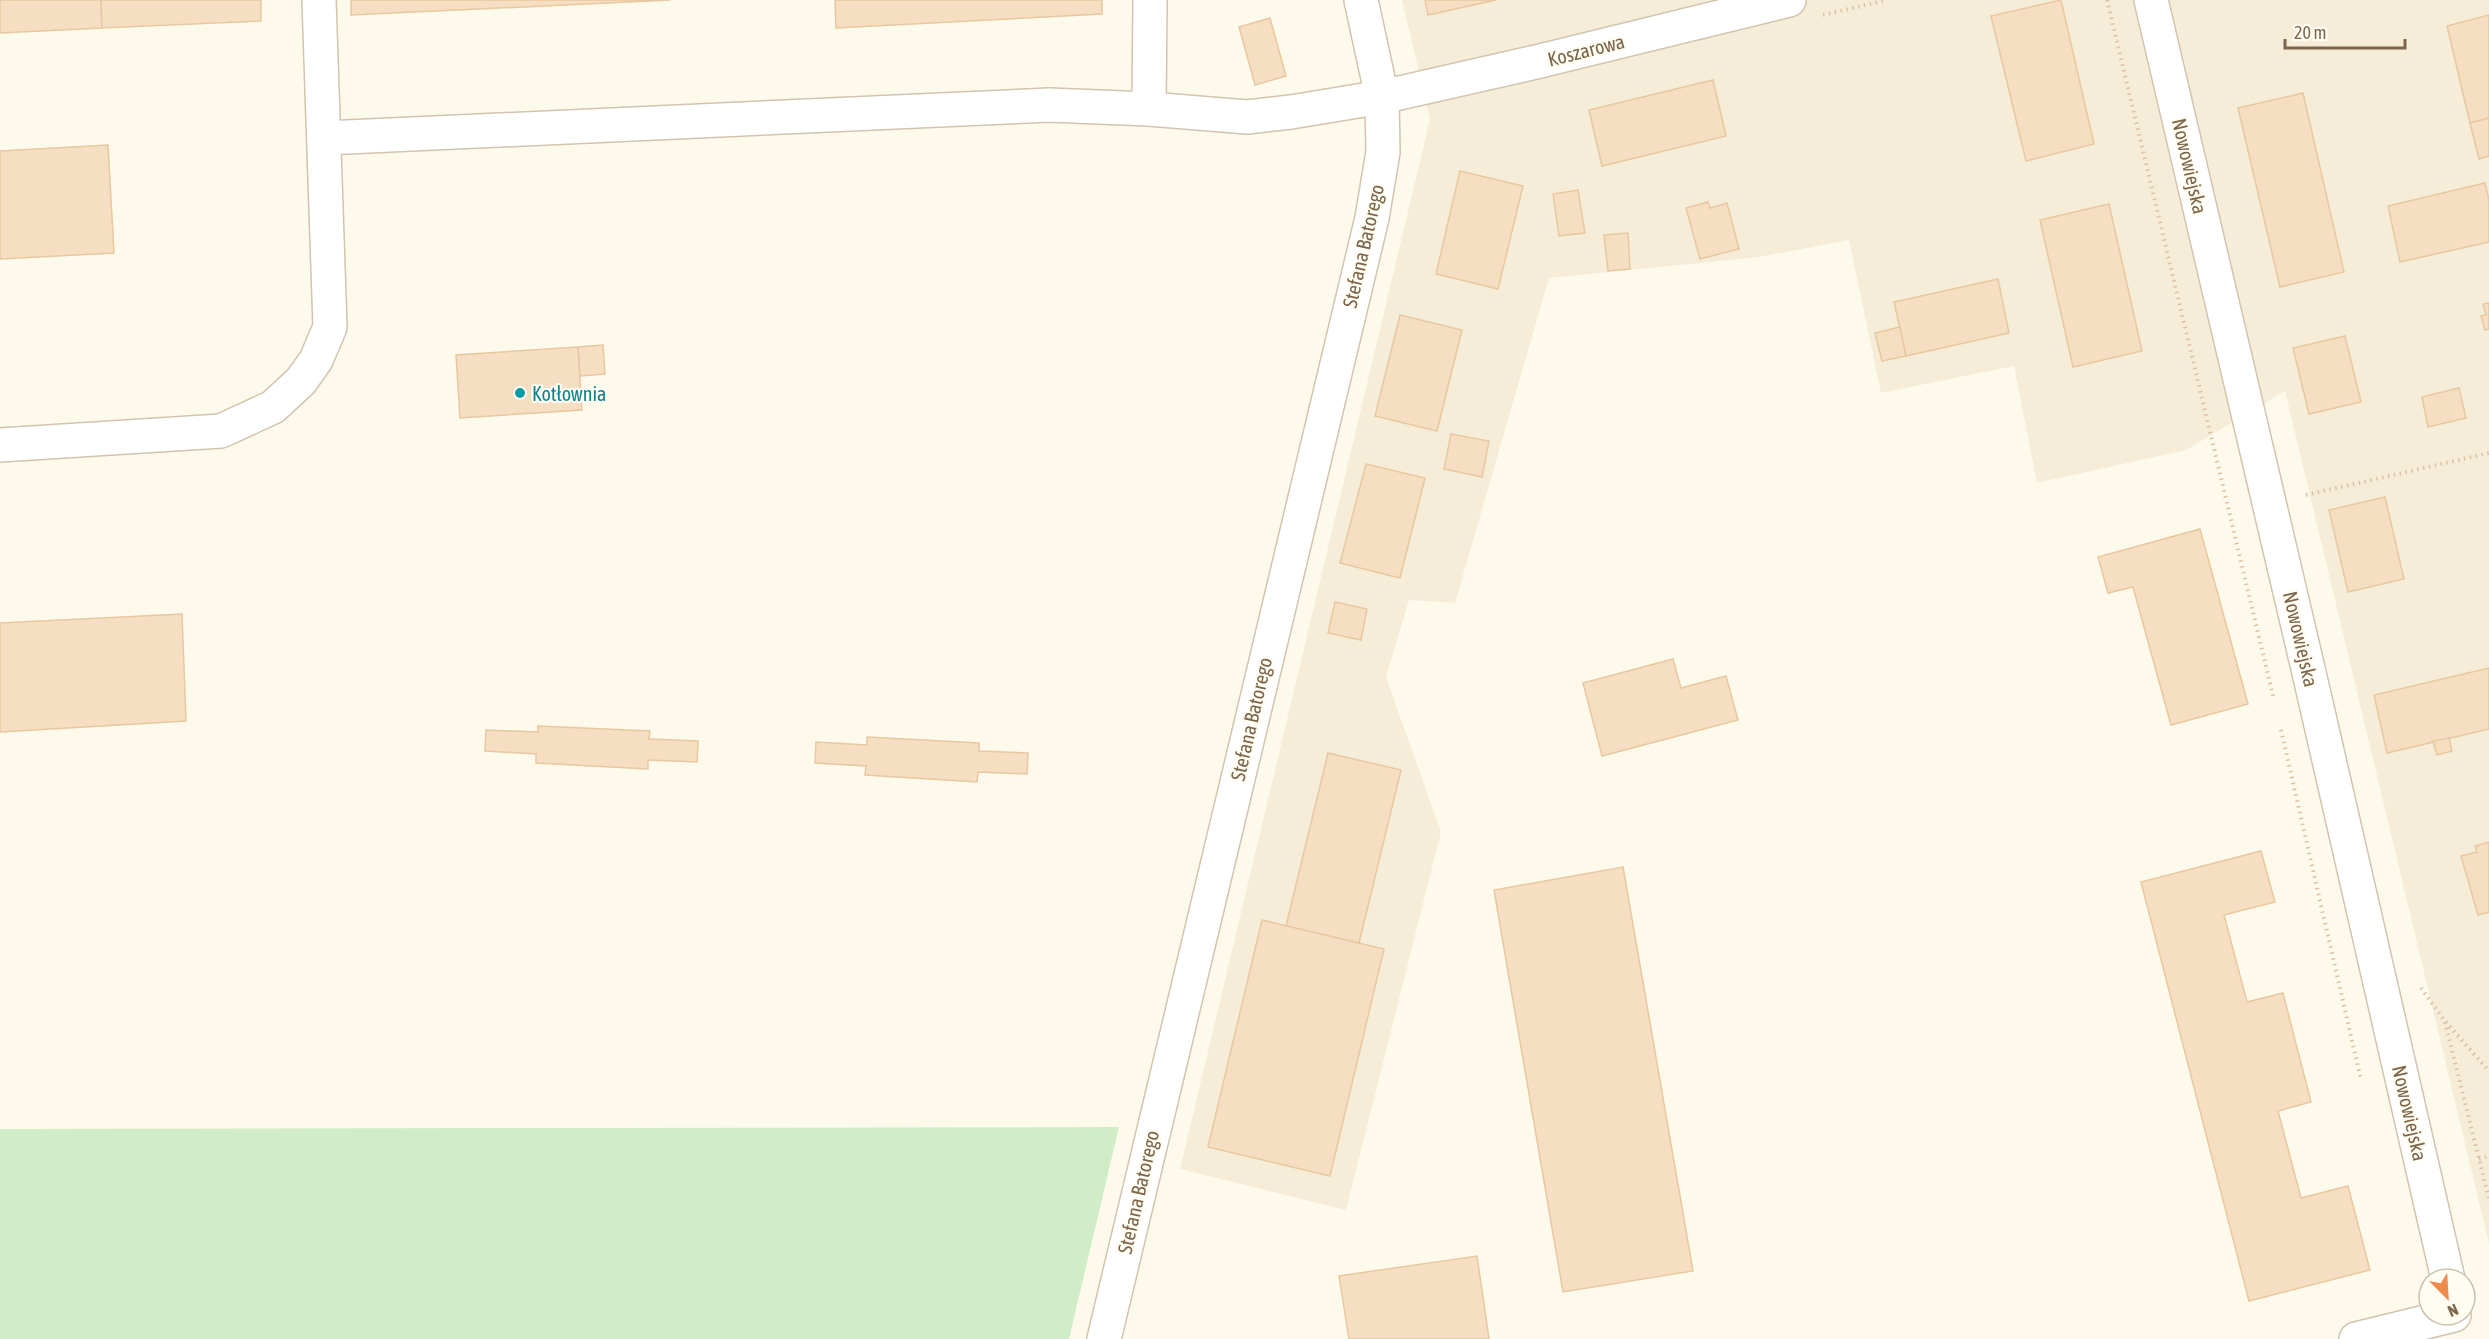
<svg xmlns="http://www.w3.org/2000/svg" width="2489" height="1339" viewBox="0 0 2489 1339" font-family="'Asap Condensed',sans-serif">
<rect width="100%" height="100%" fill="#fefaeb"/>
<polygon fill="#f6edd9" points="1402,0 2489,0 2489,1244 2285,391 2186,450 2037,483 2014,366 1881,393 1849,240 1759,257 1549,278 1455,603 1409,600 1386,677 1441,832 1346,1210 1180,1169 1430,119"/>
<polygon fill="#d0edc7" points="1119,1127 1069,1339 0,1339 0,1129"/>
<g fill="#f5dec1" stroke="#e8c8a0" stroke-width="1.5">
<polygon points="0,0 101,0 102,28 0,33"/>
<polygon points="101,0 261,0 261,21 102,28"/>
<polygon points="351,0 671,0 351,15"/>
<polygon points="835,0 1102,0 1102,14 836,28"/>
<polygon points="1425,0 1496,0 1428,15"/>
<polygon points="2061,0 2094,144 2026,161 1991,16"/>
<polygon points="2489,15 2489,118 2470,123 2447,26"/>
<polygon points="1270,18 1286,76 1255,85 1239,27"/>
<polygon points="1713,80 1726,136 1602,166 1589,110"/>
<polygon points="2303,93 2344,272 2280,287 2238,108"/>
<polygon points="2489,118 2489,156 2479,159 2470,123"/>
<polygon points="108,145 114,253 0,259 0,151"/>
<polygon points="1460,171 1523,186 1498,289 1436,274"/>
<polygon points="2485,183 2489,200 2489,242 2400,262 2388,206"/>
<polygon points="1578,190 1585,233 1559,236 1553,194"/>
<polygon points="1708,202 1710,208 1727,203 1739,249 1700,259 1686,208"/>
<polygon points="2109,204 2142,351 2073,367 2040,220"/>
<polygon points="1628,233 1630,269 1608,271 1604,235"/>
<polygon points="1998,279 2009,333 1906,356 1894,302"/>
<polygon points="2489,303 2489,329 2485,330 2481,316 2486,315 2483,304"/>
<polygon points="1400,315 1462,330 1437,431 1375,416"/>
<polygon points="1900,327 1906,356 1882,361 1875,333"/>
<polygon points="2345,336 2361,402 2309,414 2293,348"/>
<polygon points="603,345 605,374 580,376 578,347"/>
<polygon points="578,347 582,410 460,418 456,355"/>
<polygon points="2459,388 2466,418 2428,427 2422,397"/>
<polygon points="1451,434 1489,441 1482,477 1444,469"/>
<polygon points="1366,464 1425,478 1400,578 1340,563"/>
<polygon points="2385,497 2404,579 2348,592 2329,510"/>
<polygon points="2200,529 2248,704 2171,725 2133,587 2108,593 2098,557"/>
<polygon points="1335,602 1367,609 1361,640 1328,633"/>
<polygon points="182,614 186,721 0,732 0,623"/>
<polygon points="1673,659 1681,688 1726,676 1738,720 1602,756 1583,683"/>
<polygon points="2489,668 2489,729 2387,753 2374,695"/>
<polygon points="538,726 650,731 649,739 698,741 697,762 648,760 648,769 536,763 536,754 485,751 486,730 538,732"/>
<polygon points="867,737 979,743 979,751 1028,753 1027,774 978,772 977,782 865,775 866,766 815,763 816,742 867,745"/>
<polygon points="2449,738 2452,751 2437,755 2433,741"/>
<polygon points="1328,753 1401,770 1359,943 1286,926"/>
<polygon points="2489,842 2489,912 2478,915 2461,856 2477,852 2475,846"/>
<polygon points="2261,851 2275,902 2224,915 2247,1002 2283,993 2311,1102 2278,1111 2301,1198 2348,1186 2370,1270 2249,1301 2141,882"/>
<polygon points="1623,867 1693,1271 1563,1292 1494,890"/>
<polygon points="1262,920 1384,949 1330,1176 1208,1147"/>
<polygon points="1477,1256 1489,1339 1349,1339 1339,1276"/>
</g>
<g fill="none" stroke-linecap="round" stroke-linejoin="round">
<g stroke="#d2c4af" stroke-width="36">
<g id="minor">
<polyline points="2151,0 2310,677 2448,1279"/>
<polyline points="1149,109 1150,0"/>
<polyline points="325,138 1049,105 1149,109 1247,117 1291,112 1382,97 1536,62 1789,0"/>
<polyline points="0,445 221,431 273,407 301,381 316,360 330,327 319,0"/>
<polyline points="1104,1339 1372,218 1383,152 1382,97 1361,0"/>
<polyline points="2356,1339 2454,1315"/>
</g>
</g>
<g stroke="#dbc2a3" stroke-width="4" stroke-dasharray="1.5 4.5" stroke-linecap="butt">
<polyline points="2107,0 2274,700"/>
<polyline points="1823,15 1887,0"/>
<polyline points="2306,495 2489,453"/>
<polyline points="2281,730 2361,1080"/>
<polyline points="2421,988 2444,1020 2489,1071"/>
<polyline points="2445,1022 2489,1199"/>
<polyline points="2479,1159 2489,1156"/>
</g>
<use href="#minor" stroke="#fff" stroke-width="33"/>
</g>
<circle fill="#0f9aa8" stroke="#fffcf2" stroke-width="2" cx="520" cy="393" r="6"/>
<g text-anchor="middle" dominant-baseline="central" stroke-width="4.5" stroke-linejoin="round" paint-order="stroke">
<g font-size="20" fill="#7b654b" stroke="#fffcf2">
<text transform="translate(1586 50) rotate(-14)">Koszarowa</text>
<text transform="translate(2190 166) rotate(77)">Nowowiejska</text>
<text transform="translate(1363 246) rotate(-77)">Stefana Batorego</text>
<text transform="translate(2301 639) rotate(77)">Nowowiejska</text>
<text transform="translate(1251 719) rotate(-77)">Stefana Batorego</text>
<text transform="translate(2410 1113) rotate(77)">Nowowiejska</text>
<text transform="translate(1138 1192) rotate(-77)">Stefana Batorego</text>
</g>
<g font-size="20" fill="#0d838f" stroke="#fffcf2" text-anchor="start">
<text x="532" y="393">Kotłownia</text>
</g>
</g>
<g transform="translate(2447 1297) rotate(156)"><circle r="28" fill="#fffcf2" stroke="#cac0af" stroke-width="1.5"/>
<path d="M0-4.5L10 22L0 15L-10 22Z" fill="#ec8b4b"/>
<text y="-9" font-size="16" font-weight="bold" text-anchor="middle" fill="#7b654b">N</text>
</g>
<path d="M2285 39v9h120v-9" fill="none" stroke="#7b654b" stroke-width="3"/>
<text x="2294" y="39" font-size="18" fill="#7b654b" stroke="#fffcf2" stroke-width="4.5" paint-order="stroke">20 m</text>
</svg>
